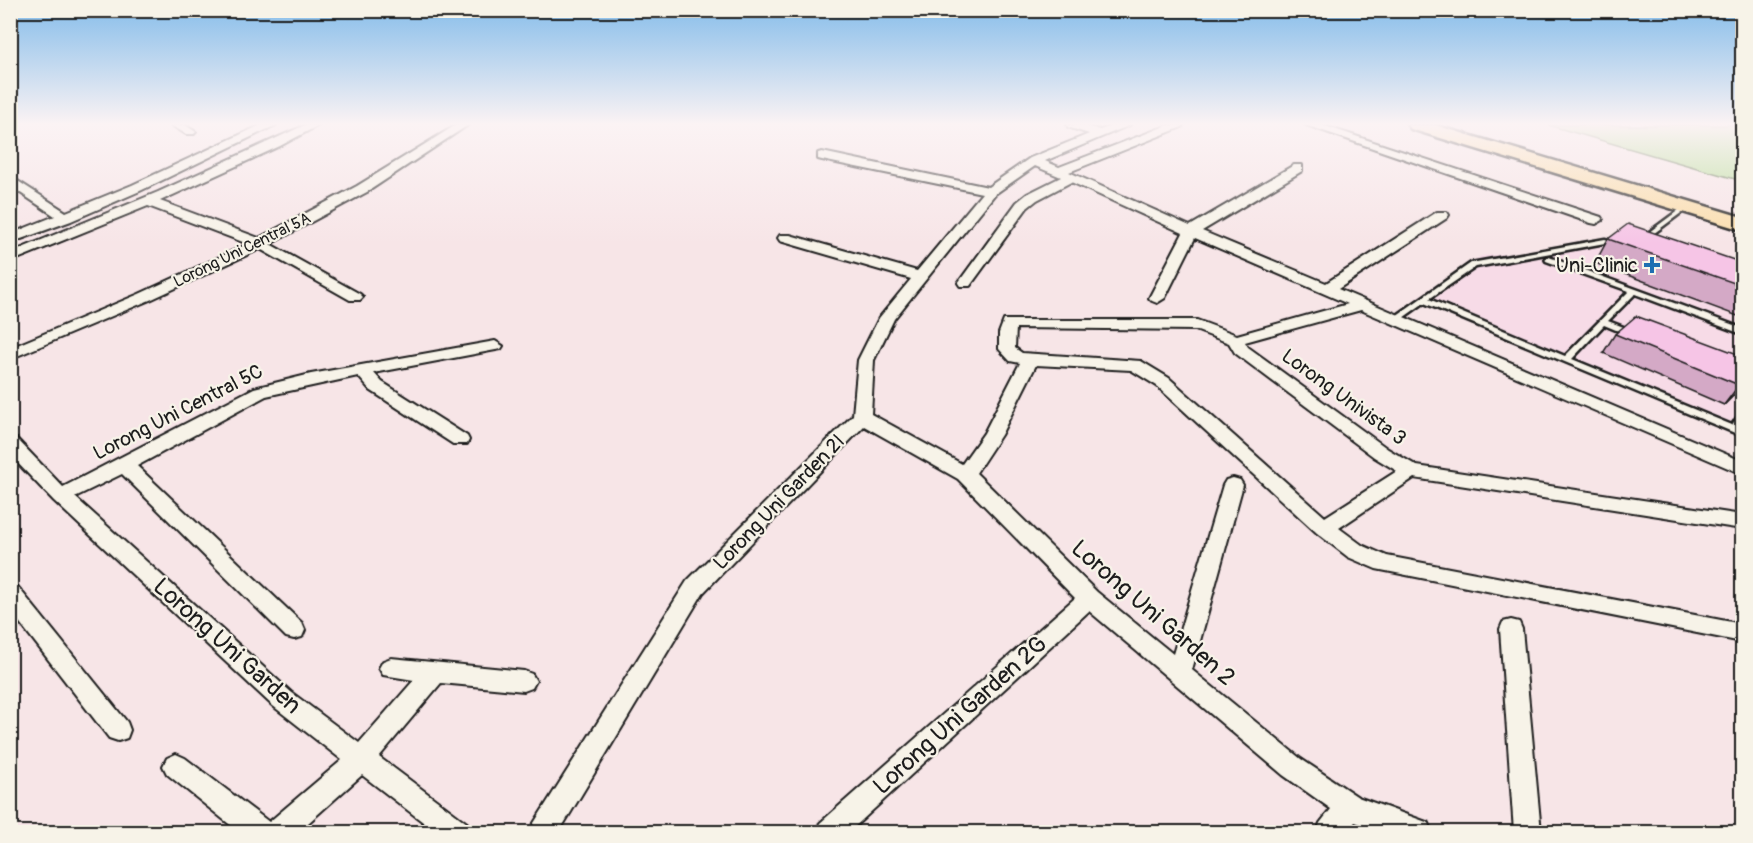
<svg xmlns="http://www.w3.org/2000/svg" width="1753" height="843" viewBox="0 0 1753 843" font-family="Pangolin,sans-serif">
<rect width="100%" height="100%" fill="#f7e5e7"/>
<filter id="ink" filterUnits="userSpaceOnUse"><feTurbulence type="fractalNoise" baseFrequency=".0167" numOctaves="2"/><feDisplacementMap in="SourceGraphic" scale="12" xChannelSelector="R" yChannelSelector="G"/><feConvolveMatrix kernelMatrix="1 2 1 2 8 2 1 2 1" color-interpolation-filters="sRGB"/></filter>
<g filter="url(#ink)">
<polygon fill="#f7dbe7" points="1616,245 1742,288 1742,438 1413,300 1481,256"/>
<polygon fill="#b7dd99" stroke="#6a7c5a" stroke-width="1.5" points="1548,125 1742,125 1742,181"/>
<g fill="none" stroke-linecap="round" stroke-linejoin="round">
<g stroke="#1c1c1c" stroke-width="5">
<g id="service">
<polygon points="1687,204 1689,205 1689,207 1645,240 1641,240 1641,238"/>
<polygon points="1605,239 1621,243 1622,244 1619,246 1605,243 1476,267 1429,299 1565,356 1629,291 1546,261 1545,259 1549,257 1742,328 1742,333 1739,333 1635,294 1608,321 1634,331 1635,333 1634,335 1628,335 1604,325 1572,359 1732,425 1739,415 1742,414 1742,424 1739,428 1742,430 1742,436 1424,303 1400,320 1397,320 1393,318 1471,263"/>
</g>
</g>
<g stroke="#1c1c1c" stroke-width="4">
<g id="minor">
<polygon points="171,125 185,125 196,132 194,134 186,134"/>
<polygon points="261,125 276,125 140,191 71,221 10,243 10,234 55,216 10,186 10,176 66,212 132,185"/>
<polygon points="305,125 319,125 280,146 160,201 259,238 357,186 456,125 468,125 367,192 270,244 360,294 363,297 360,300 350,300 260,249 150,300 10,359 10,348 139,294 248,244 148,206 10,262 10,253 158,192"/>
<path d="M1067,125H1083L1100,130L1114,125H1130L1045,161L1059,167L1168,125H1183L1182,127L1069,172L1190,226L1294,165H1302V171L1202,231L1326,283L1437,212H1447L1449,215L1447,218L1338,289L1742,461V474L1361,310L1245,342L1248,347L1388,449L1417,466L1742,515V529L1414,478L1339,528L1362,545L1387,556L1742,624V642L1376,569L1348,557L1317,533L1157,386L1131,370L1036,365L1001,435L976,473L1097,592L1173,654L1223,485L1226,480L1233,478L1240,480L1243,485L1192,670L1301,759L1358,797L1429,823L1432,832H1384L1355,822L1347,832H1317L1320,823L1331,809L1283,775L1089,611L849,832H817L820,823L1075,598L958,479L864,426L703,593L559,832H531L534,823L687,581L853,415L858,360L879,318L911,279L780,241L778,238L780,235H790L917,271L982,193L822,160L818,159V153L822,152L988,187L1030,158L1089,134L1068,127ZM1035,166L1061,177L1027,194L1017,202L958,283L960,286H970L1027,208L1037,200L1071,182L1183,233L1149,298L1152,301L1157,303L1165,298L1195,238L1348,304L1237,335L1197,320H1004L999,333V349L1010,361L1020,363L984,433L962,464L871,414L874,360L894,319L995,194ZM1016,328L1195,330L1229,343L1235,353L1374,457L1397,471L1325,517L1169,378L1141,361L1022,353L1015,348Z"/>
<polygon points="1306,125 1322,125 1601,217 1603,220 1596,224 1591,223"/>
<polygon points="495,341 503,346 501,349 374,373 382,382 467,436 469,440 467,444 453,444 370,390 358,376 266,396 137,466 302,623 305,630 302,637 294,639 286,637 122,474 75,497 291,692 359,743 414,680 383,675 379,668 383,661 391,658 524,671 532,674 536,681 532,688 524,691 441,683 379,757 467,823 470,832 436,832 362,775 298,832 239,832 167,774 163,766 167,758 176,754 185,758 269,822 342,760 273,706 54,501 10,455 10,437 17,439 63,487 254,388 311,374"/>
<polygon points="10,585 18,587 127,722 130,730 127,738 118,741 109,738 10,610"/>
<polygon points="1511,620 1519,622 1522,629 1541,832 1514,832 1500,629 1503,622"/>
</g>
</g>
<g stroke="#1c1c1c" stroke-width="5">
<polygon id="trunk" points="1408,125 1435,125 1742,217 1742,230 1411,129"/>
</g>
<use href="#service" fill="#f7f3e8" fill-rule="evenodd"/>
<use href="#minor" fill="#f7f3e8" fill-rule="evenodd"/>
<use href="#trunk" fill="#faddab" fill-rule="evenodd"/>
</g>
<g fill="#d4a9c6" stroke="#1c1c1c" stroke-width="1.5">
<polygon points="1608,239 1743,263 1743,318 1595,263"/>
<polygon points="1615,334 1743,356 1743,386 1724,405 1603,353"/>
</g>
<polygon fill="#ac8aa1" stroke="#1c1c1c" stroke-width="1.5" points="1743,381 1743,386 1724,405 1739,385"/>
<g fill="#f6c5e6" stroke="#1c1c1c" stroke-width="1.5">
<polygon points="1628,224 1743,263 1743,286 1608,239"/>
<polygon points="1636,316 1743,356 1743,381 1739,385 1615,334"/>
</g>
</g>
<linearGradient id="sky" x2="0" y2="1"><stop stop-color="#84bcea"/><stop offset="0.51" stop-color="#fbf3f4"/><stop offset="1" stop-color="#fbf3f4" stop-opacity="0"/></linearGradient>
<rect width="1753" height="243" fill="url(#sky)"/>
<path fill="#1f6fb2" stroke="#f7f3e8" stroke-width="2" d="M1649 256h6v6h6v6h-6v6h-6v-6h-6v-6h6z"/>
<g text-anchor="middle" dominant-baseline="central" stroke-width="4.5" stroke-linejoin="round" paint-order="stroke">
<g font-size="16" fill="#1c1c1c" stroke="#f7f3e8">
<text transform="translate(242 250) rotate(-26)">Lorong Uni Central 5A</text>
</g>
<g font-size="20" fill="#1c1c1c" stroke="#f7f3e8" text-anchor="end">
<text x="1638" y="265">Uni-Clinic</text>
</g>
<g font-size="20" fill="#1c1c1c" stroke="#f7f3e8">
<text transform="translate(1344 397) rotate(36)">Lorong Univista 3</text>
<text transform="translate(178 412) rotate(-27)">Lorong Uni Central 5C</text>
<text transform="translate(779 502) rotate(-46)">Lorong Uni Garden 2I</text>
</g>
<g font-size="24" fill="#1c1c1c" stroke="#f7f3e8">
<text transform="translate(1153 613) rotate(41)">Lorong Uni Garden 2</text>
<text transform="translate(227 646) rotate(42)">Lorong Uni Garden</text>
<text transform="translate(960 715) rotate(-42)">Lorong Uni Garden 2G</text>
</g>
</g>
<rect width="1753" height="843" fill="none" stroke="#f7f3e8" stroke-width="36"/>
<rect x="18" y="18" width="1717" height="807" fill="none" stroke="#1c1c1c" stroke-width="2" filter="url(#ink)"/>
</svg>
